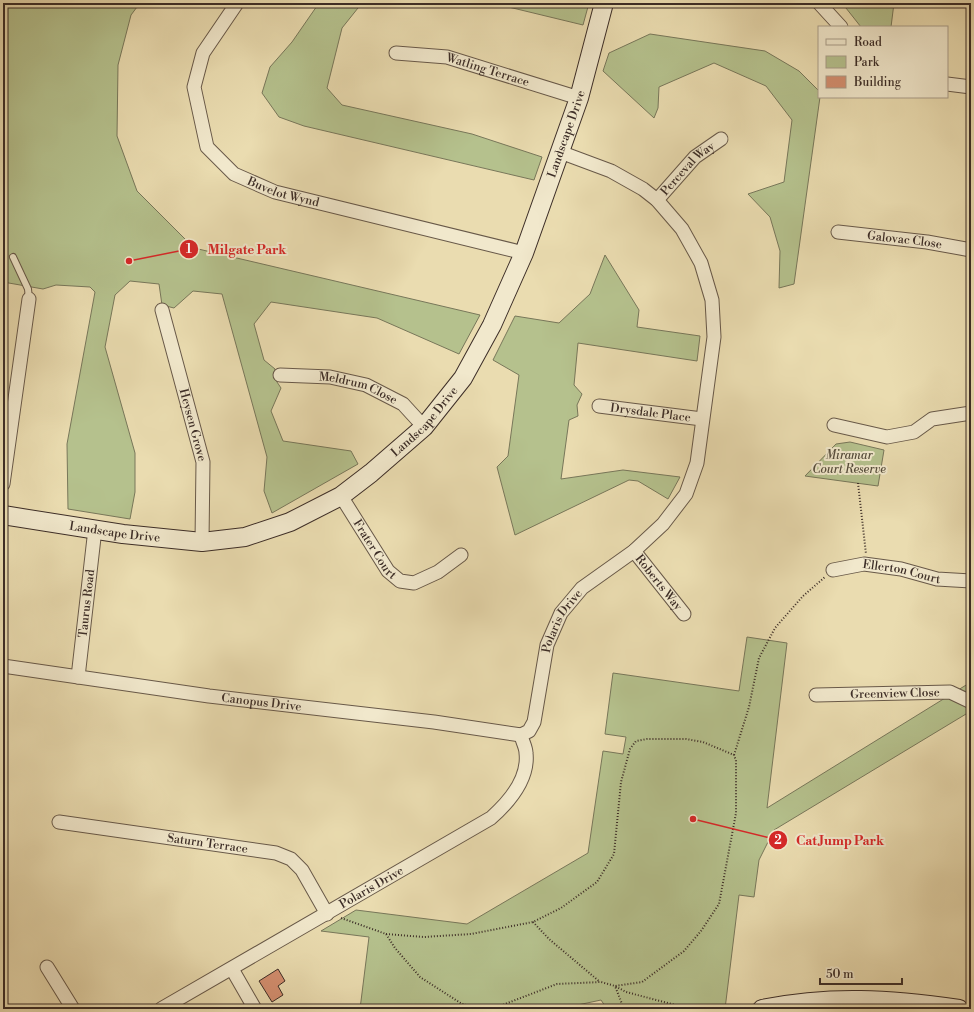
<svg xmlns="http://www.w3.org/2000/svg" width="974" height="1012" viewBox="0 0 974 1012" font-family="'Libre Bodoni',serif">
<rect width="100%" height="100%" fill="#eadcb0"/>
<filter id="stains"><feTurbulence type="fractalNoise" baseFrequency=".005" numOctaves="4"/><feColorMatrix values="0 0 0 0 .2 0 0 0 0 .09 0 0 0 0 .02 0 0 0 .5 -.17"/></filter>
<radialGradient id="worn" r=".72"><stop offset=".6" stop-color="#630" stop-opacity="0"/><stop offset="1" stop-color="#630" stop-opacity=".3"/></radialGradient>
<g fill="#b5c18d" stroke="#78775a">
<polygon points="3,3 140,3 131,15 118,65 117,136 137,191 194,248 480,315 459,354 377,318 271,302 254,324 264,360 275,369 275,379 281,388 271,411 283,441 351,451 358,464 272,513 264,491 267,457 222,294 193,291 174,308 162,305 159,284 130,281 115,295 105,347 135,453 135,492 130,519 68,509 67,444 95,292 90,287 56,285 43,289 3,282"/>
<polygon points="319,3 362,3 342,28 327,88 342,105 472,134 542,157 534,180 304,126 279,117 262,93 270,67 292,42"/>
<polygon points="492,3 589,3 583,25"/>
<polygon points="842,3 894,3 891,27 861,27"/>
<polygon points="650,34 765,51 799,71 819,91 820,97 794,284 779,288 780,251 770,217 748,194 784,182 792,120 766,86 714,63 659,87 658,108 654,118 603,71 609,53"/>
<polygon points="605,255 639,310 637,327 700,336 697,361 578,343 574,385 582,394 577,405 578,416 569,420 561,479 623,470 680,477 668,499 638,481 629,480 515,535 497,467 508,456 519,375 493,360 515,316 559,323 590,294"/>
<polygon points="850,442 884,450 878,486 805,476 836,444"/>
<polygon points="747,637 787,643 767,808 971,682 971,711 774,830 759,860 754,897 739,895 725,1009 607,1009 601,1000 559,1009 360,1009 369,937 321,931 356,910 467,924 588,853 603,751 623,754 626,737 605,734 613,673 739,691"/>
</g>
<polygon fill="#d48f70" stroke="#3c2d27" points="278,969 285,981 278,986 283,995 272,1002 259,981"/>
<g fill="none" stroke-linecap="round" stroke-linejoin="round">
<g stroke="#685949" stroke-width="8">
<polyline id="lane" points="13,257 28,289 29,299"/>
</g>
<g stroke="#685949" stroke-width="15">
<g id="street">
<path id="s1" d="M237,3L203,53L194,87L207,147L234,174L275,192L524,253"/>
<polyline points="819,3 841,27"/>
<path id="s2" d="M396,53L447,57L579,98"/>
<polyline points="947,84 971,87"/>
<path id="s3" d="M657,200L695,157L721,139"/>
<path id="s4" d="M838,232L927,242L971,250"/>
<path id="s5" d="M162,310L203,462L202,542"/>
<path id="s6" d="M280,375L330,377L366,385L403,404L424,427"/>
<path id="s7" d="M599,406L702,419"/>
<polyline points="834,425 887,437 914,432 932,419 971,413"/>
<polyline points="3,484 29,299"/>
<path id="s8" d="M341,496L388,571L400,581L414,583L438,572L461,555"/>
<path id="s9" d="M634,551L684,614"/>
<path id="s10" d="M833,570L864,564L901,569L937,579L971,581"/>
<path id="s11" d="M3,666L209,696L434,722L521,735"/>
<path id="s12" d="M78,677L95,529"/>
<path id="s13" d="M816,695L950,692L971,702"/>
<path id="s14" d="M59,822L276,853L291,859L302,870L327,914"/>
<polyline points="47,967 73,1009"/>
<polyline points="232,969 255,1009"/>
<path id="s15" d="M161,1009L491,818C509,802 529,779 526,753C526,747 522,741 521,735L529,731L534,722L547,645L561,613L582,588L634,551L663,524L686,494L697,463L714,337L712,300L701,263L682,229L657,200L643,189L611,171L560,152"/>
</g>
</g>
<g stroke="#3c2d27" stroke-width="20">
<g id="secondary">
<path id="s16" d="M3,515L123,534L202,542L245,537L290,522L341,496L371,473L424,427L463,378L492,325L524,253L579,98L604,3"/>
<path d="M762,1009C831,995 890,999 959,1009"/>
</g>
</g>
<g stroke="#3c2d27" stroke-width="2" stroke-dasharray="1 2" stroke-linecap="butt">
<polyline points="858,483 866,554"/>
<polyline points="734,755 749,707 759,658 775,628 803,596 825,577"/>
<polyline points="341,918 386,934 395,948 420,977 462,1004 487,1009"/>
<polyline points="533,922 549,939 600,982"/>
<polyline points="386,934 424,937 471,934 533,922 561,908 597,882 614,854 621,782 630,749 636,741 647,739 686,739 703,742 734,755 736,761 736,813 719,904 701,931 684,951 642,982 615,986 624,1009"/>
<polyline points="492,1009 557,984 601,982 615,986 626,992 683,1007 685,1009"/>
</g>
<use href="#lane" stroke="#f1e8cc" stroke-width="6"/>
<use href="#street" stroke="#f1e8cc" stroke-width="13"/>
<use href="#secondary" stroke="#f1e8cc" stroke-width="18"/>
</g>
<g text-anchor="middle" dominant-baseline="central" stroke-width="4" stroke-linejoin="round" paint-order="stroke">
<g font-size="12" fill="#3c2d27" stroke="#f1e8cc">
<text stroke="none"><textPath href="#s2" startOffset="94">Watling Terrace</textPath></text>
<text stroke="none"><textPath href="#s16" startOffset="785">Landscape Drive</textPath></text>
<text stroke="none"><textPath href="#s3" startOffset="44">Perceval Way</textPath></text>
<text stroke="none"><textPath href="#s1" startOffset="248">Buvelot Wynd</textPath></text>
<text stroke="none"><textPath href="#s4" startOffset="67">Galovac Close</textPath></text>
<text stroke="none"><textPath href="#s6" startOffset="80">Meldrum Close</textPath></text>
<text stroke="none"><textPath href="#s7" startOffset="52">Drysdale Place</textPath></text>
<text stroke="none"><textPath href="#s16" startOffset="461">Landscape Drive</textPath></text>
<text stroke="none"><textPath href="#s5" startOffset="119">Heysen Grove</textPath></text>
<text stroke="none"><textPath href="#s16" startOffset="113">Landscape Drive</textPath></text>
<text stroke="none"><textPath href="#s8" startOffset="63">Frater Court</textPath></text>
<text stroke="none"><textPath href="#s10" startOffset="70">Ellerton Court</textPath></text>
<text stroke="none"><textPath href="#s9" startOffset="40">Roberts Way</textPath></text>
<text stroke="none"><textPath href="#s12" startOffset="74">Taurus Road</textPath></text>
<text stroke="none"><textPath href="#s15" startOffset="602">Polaris Drive</textPath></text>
<text stroke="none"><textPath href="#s13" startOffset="79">Greenview Close</textPath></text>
<text stroke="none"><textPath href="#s11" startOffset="261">Canopus Drive</textPath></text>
<text stroke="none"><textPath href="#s14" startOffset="150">Saturn Terrace</textPath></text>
<text stroke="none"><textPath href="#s15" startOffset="243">Polaris Drive</textPath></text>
</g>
<g font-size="12" font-style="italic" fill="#544b3b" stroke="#f1e8cc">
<text x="849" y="455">Miramar<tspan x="849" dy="14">Court Reserve</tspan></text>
</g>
</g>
<path fill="none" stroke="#d62828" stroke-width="1.5" d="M129 261L189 249M693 819L778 840"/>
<g fill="#d62828" stroke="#f1e8cc" stroke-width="1.5">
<circle cx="129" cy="261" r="4"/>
<circle cx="693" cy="819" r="4"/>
<circle cx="189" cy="249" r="10"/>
<circle cx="778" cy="840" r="10"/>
</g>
<g font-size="12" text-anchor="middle" font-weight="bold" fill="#fff">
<text x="189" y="253">1</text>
<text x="778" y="844">2</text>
</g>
<g font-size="13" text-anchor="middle" font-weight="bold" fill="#d62828" stroke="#f1e8cc" stroke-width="4" stroke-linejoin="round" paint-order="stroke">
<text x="247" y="254">Milgate Park</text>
<text x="840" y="845">Cat Jump Park</text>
</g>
<rect width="974" height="1012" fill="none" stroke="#eadcb0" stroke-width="16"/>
<rect x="4" y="4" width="966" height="1004" fill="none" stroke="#3c2d27" stroke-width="2"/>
<rect x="8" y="8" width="958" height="996" fill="none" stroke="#3c2d27"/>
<rect x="818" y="26" width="130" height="72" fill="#f1e8cc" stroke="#a99d8a"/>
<rect x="826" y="39" width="20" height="6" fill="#f1e8cc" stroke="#a99d8a"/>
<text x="854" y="46" font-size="12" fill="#3c2d27">Road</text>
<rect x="826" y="56" width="20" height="12" fill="#b5c18d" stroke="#a99d8a"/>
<text x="854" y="66" font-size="12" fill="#3c2d27">Park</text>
<rect x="826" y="76" width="20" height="12" fill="#d48f70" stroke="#a99d8a"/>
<text x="854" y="86" font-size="12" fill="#3c2d27">Building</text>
<path d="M820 978v6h82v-6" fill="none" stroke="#3c2d27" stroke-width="2"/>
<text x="826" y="978" font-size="12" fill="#3c2d27" stroke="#f1e8cc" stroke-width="3" paint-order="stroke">50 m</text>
<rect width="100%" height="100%" filter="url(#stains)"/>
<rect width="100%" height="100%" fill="url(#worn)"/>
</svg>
